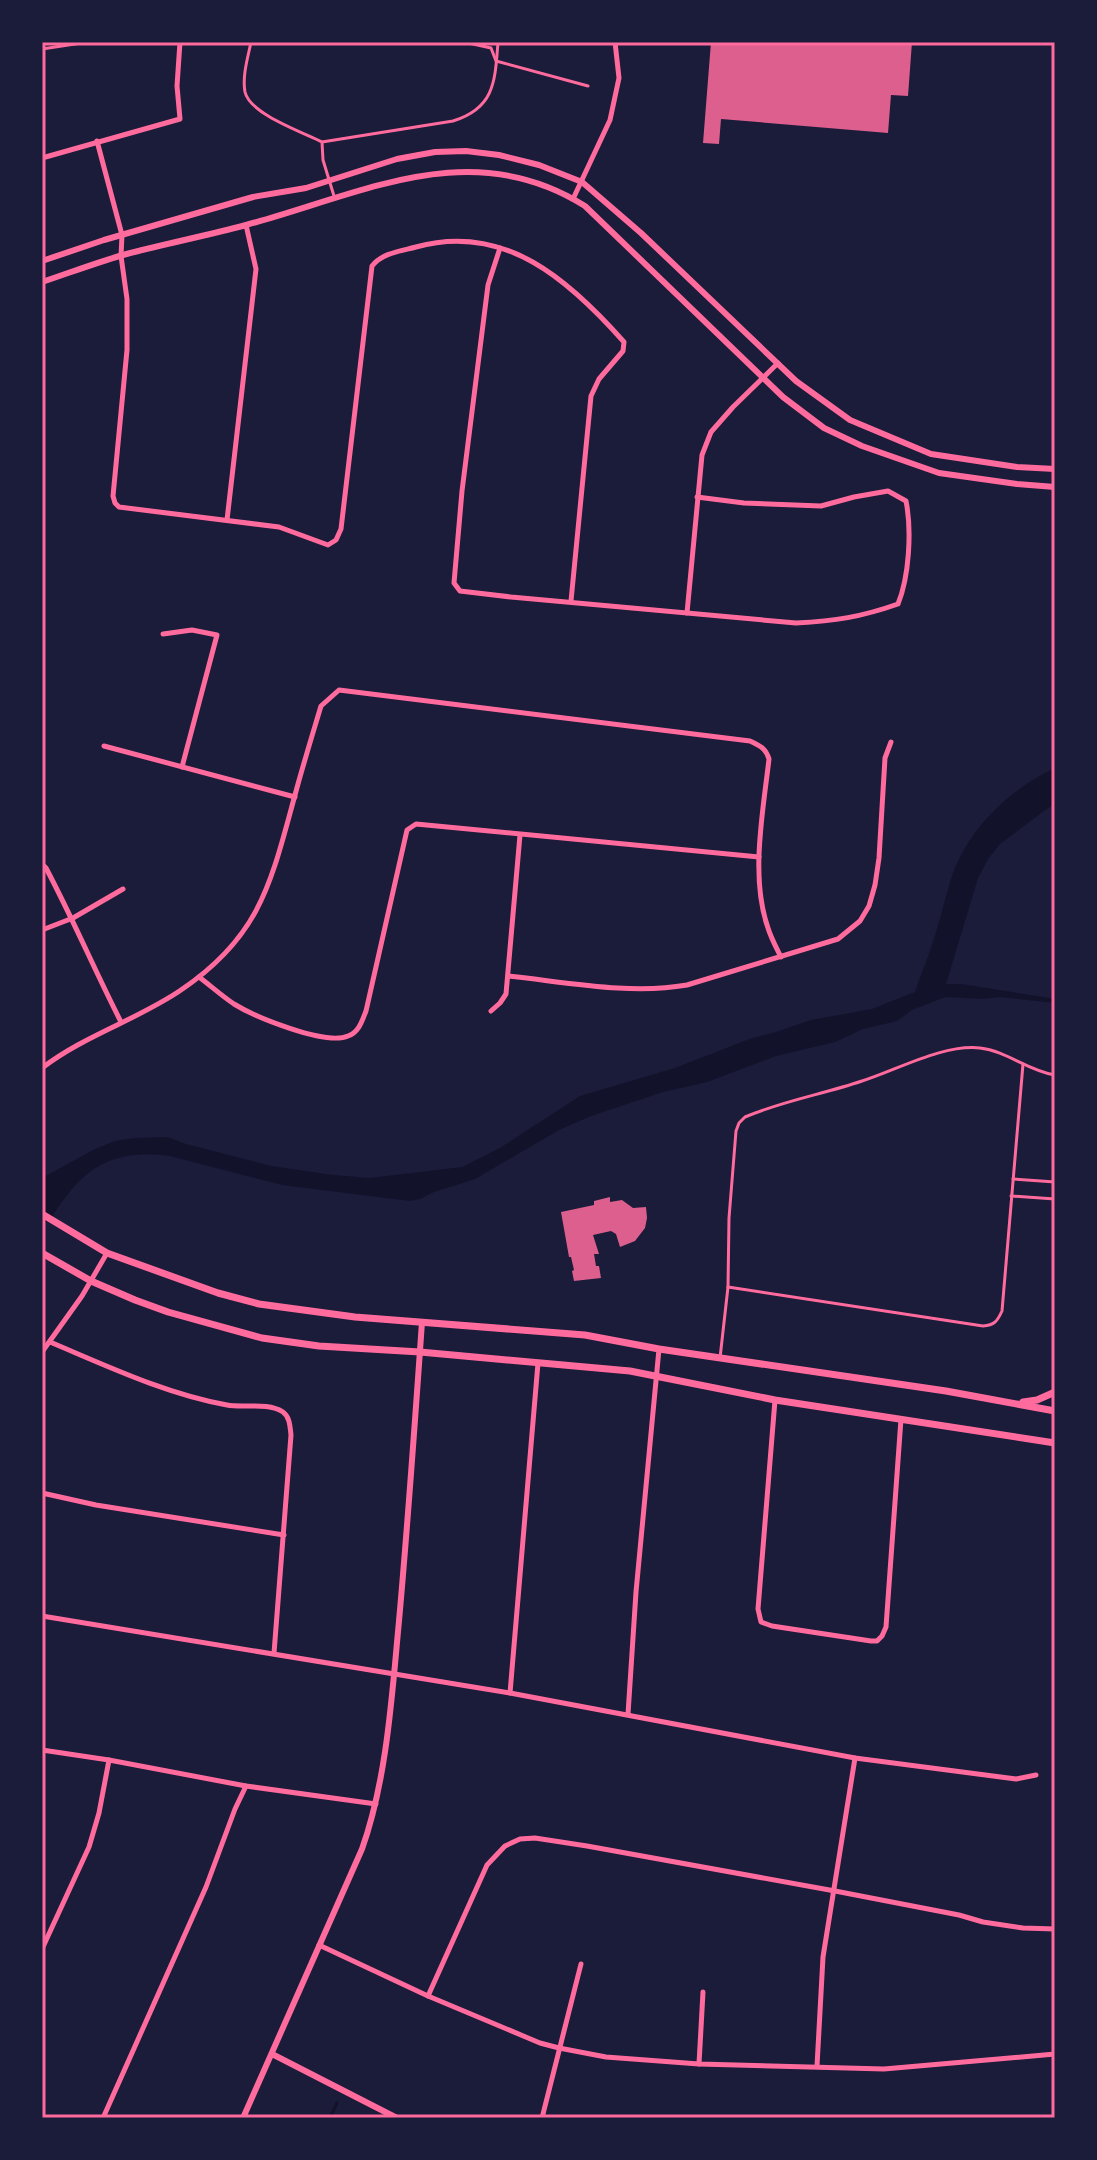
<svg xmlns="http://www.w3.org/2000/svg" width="1097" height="2160" viewBox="0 0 1097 2160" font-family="'Fira Sans Condensed',sans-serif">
<rect width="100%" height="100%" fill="#1b1b3a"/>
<path fill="#12122b" d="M1055,768V804L1045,810L1000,844L988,859L978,878L946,984H961L1055,999V1003L1000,997L981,999L945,997L912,1010L897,1021L863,1029L835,1042L776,1056L707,1082L663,1092L591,1116L559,1130L475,1179L434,1192L420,1199L410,1201L282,1185L170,1156C127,1151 96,1158 68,1194C62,1202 55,1210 51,1220L49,1219L42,1228V1178L95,1149L115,1141L135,1138L167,1137L186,1144L271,1166L333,1175L370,1178L462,1167L500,1148L580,1096L675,1068L752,1038L773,1033L811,1020L872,1009L915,992C920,976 927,961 932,945C940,922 945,897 953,873C970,827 1011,788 1055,768Z"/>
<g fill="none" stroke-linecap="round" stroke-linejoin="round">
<polyline stroke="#12122b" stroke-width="3" points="330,2118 337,2103"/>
</g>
<g fill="#dd5f8e">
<polygon points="711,42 912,42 908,96 891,95 888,133 721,119 719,144 703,143"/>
<polygon points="610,1197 610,1202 622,1200 633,1208 646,1207 647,1218 645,1228 635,1241 620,1247 616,1234 611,1231 593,1235 599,1254 594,1254 596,1266 599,1266 601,1278 574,1281 572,1271 574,1270 571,1257 569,1257 561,1212 594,1205 594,1201"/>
</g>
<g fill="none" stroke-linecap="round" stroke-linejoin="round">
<g stroke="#ff6b9d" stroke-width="3">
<path d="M251,42C248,57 242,76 245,92C250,114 302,132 322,142L323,160L334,196"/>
<polyline points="464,42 491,48 496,61 588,86"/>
<polyline points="42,49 88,42"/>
<path d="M322,142L453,121C495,108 495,81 498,42"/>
<polyline points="1013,1179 1055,1182"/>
<polyline points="1011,1196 1055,1199"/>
<path d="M728,1287L983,1326C994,1325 997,1322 1002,1311L1023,1064"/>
<path d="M720,1358L728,1287L729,1218L736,1131L739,1123L745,1117C782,1101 824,1094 862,1081C897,1070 943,1044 980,1048C1007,1051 1028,1071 1055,1075"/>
</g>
<g stroke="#ff6b9d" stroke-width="5">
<path d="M97,141L122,235L121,256L127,299V350L113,496L115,503L119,507L279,527L328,545L336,540L341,529L372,266C382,253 401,251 416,247C505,222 570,281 624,342L623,351L599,379L591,396L571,601"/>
<polyline points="42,158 180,119 177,86 180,42"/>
<polyline points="573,199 610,120 619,78 615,42"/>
<path d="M500,248L488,285L462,491L454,583L460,591L511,597L796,623C835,621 861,617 898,604C909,577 912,531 906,501L888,491L854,497L821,506L744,503L697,497"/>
<polyline points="227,520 256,269 246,225"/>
<polyline points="687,613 702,455 711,432 733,407 778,363"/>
<polyline points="163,634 192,630 217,635 182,767"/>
<polyline points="104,746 295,797"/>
<path d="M42,864L46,868C73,919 95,971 121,1022"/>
<polyline points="42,930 73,918 123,889"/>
<path d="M508,976C566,982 630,995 687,985L838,939L860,921L869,906L875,885L879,858L885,758L891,742"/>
<path d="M199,977C211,986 222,996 234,1004C255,1017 326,1046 348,1036C359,1032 362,1021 366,1011L407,830L416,824L759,857"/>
<polyline points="491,1011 500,1003 506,994 520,835"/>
<path d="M42,1068C85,1035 137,1020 181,990C261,936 271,882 295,795C303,765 312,736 321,706L339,690L750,741C761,746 766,749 769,759C763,812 750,877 768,928C771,938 776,947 781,957"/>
<path d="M50,1342C107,1366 166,1394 227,1405C243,1408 268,1402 283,1412C290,1417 290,1427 291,1435L274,1653"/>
<polyline points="42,1352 82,1296 107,1253"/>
<polyline points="775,1400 758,1609 761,1622 772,1626 871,1641 877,1641 882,1636 886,1627 901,1419"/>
<polyline points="42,1493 96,1505 284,1535"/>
<polyline points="42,1616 510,1693 855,1758 1016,1779 1036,1775"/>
<polyline points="510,1693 538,1363"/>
<polyline points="628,1714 636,1592 659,1349"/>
<polyline points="42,1750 109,1760 246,1786 376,1804"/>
<polyline points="319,1945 428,1996 540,2043 559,2048 606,2057 699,2064 884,2069 1055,2054"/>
<polyline points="42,1949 89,1847 99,1813 109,1760"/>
<polyline points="428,1996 487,1865 505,1846 520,1839 535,1838 587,1846 835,1891 959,1915 983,1922 1023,1928 1055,1929"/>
<polyline points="699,2064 703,1992"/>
<polyline points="817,2066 823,1957 855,1758"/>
<polyline points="103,2118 206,1887 235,1809 246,1786"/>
<polyline points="542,2118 581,1964"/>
</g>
<g stroke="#ff6b9d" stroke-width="6">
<polyline points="42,261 104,240 253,197 306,188 397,159 435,152 466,151 499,155 539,165 582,182 641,233 796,381 850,420 931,454 1017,467 1055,469"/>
<path d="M42,282C69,273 95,263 123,255C164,244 205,236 246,225C362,194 471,134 585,206L783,397L824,428L862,446L939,473L1017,484L1055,487"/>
<polyline points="272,2054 397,2118"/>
<path d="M243,2118L362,1849C387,1779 392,1694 399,1621C408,1521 415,1422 422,1322"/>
</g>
<g stroke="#ff6b9d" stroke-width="7">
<polyline points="42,1214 107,1253 218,1293 259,1304 355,1317 585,1335 659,1349 946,1391 1055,1411"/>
<polyline points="42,1253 91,1281 135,1300 168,1312 262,1338 319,1346 420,1352 630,1371 775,1400 1055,1443"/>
<polyline points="1023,1402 1037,1400 1055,1392"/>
</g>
</g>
<rect width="1097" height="2160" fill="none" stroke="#1b1b3a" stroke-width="88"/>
<rect x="44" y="44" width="1009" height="2072" fill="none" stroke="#ff6b9d" stroke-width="3"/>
</svg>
